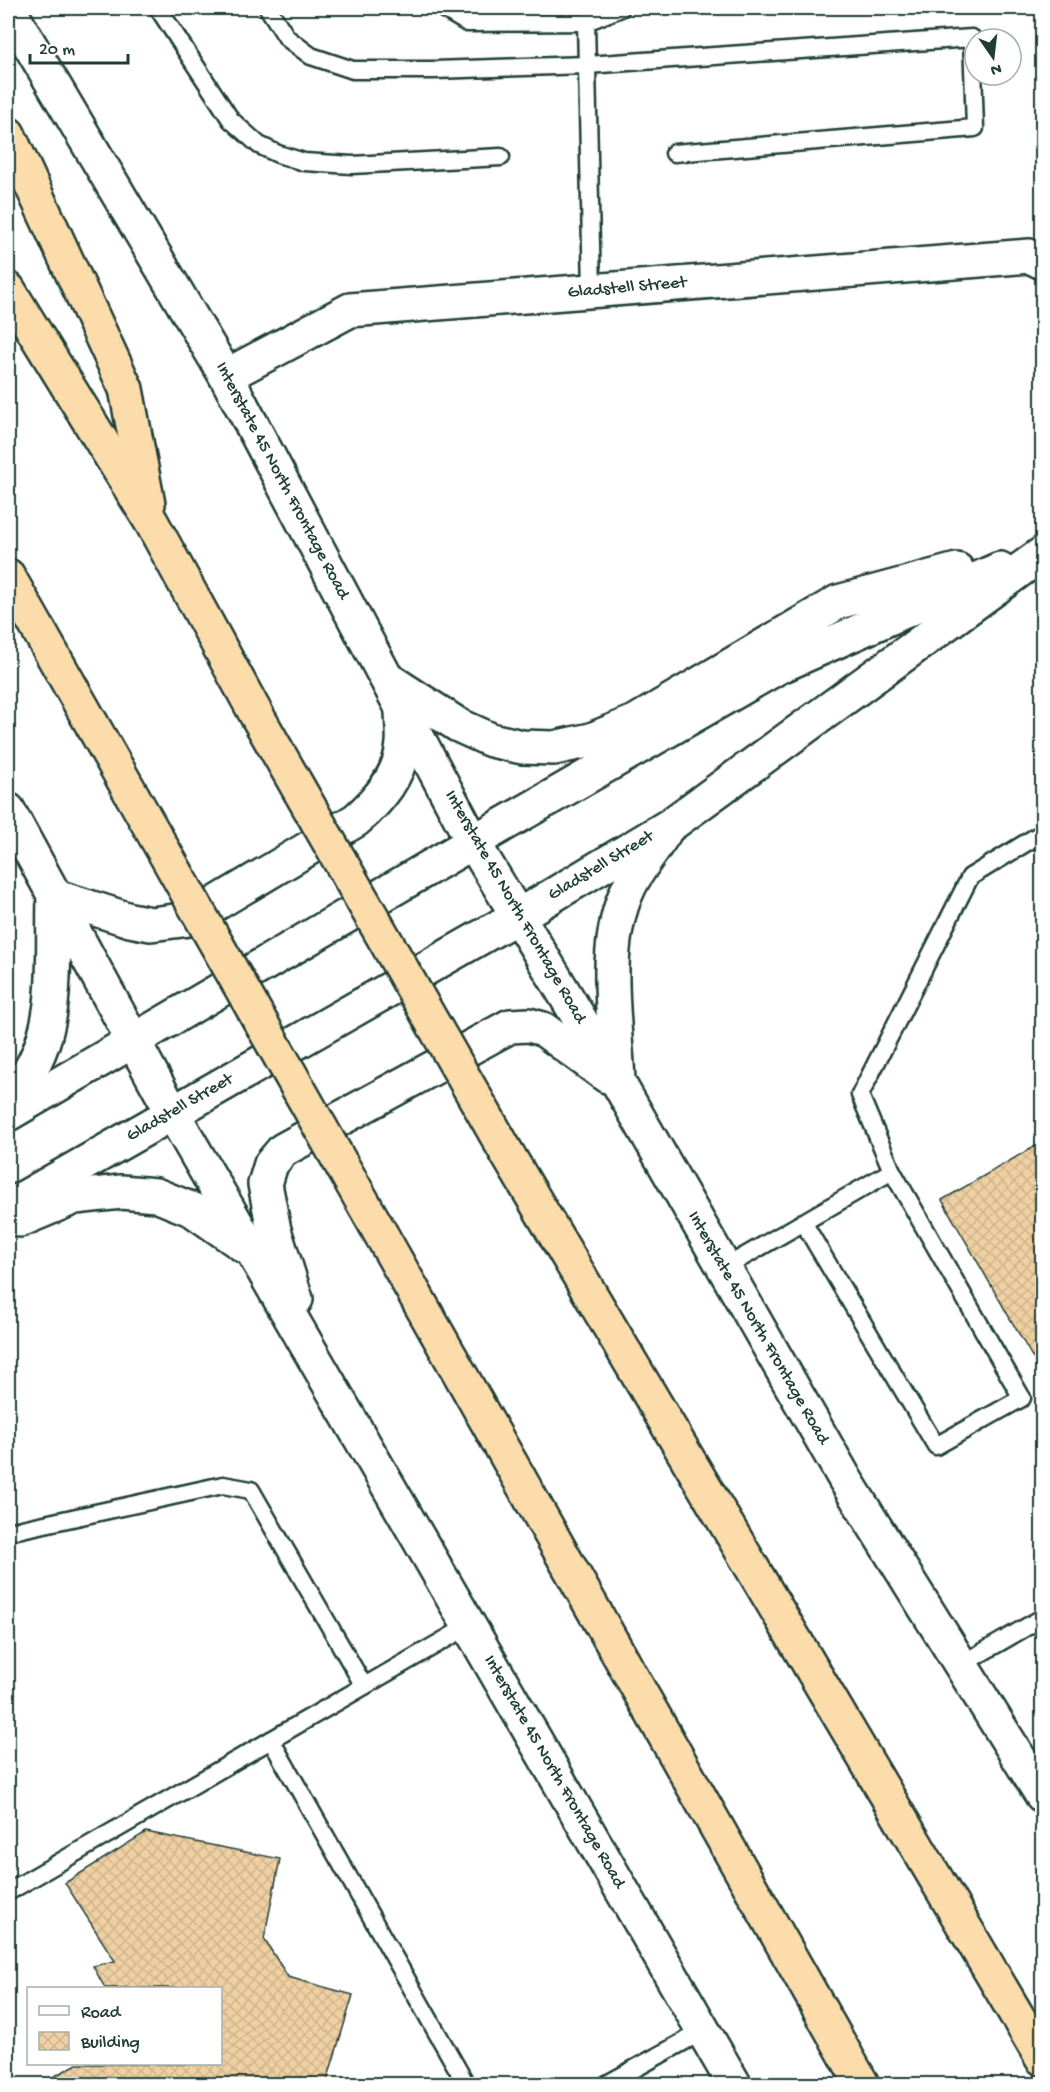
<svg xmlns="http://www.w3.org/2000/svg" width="1050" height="2092" viewBox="0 0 1050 2092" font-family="'Gochi Hand',sans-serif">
<defs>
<pattern id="building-cross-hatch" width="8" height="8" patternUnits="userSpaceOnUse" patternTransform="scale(1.5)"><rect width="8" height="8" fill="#f0d0a2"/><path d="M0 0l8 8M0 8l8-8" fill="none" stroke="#cdb48c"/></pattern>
</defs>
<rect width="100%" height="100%" fill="#fff"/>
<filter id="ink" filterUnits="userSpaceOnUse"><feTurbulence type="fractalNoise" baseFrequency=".0167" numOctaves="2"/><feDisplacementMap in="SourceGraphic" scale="12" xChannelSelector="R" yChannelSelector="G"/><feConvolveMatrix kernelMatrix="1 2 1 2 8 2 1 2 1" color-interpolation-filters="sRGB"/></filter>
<g filter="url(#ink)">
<g fill="url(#building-cross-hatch)" stroke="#1f3d34" stroke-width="1.5">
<polygon points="1042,1142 1042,1374 942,1200"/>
<polygon points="146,1832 280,1859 264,1939 288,1977 353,1995 326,2084 40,2084 77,2064 220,2064 220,1988 105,1988 93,1966 115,1961 65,1883"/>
</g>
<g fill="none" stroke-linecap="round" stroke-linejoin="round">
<g stroke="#1f3d34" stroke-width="21">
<g id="lane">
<polyline points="158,8 231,120 259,145 278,154 304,162 352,165 501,157"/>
<polyline points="268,8 287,38 311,56 353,70 434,70 587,65 972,38 975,128 674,153"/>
<polyline points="442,8 467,23 586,22 621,8"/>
<polyline points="586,22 592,291"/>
<polyline points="892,1171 860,1095 970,877 1042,833"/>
<polyline points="724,1268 892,1171 1022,1398 936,1446 803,1222"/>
<polyline points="8,1532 223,1485 251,1490 364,1686"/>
<polyline points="962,1664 1042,1618"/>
<polyline points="271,1740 466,2084"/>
<polyline points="8,1892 470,1625"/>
<polyline points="607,2084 703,2031"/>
</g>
</g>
<g stroke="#1f3d34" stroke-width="38">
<polyline id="street" points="226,376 350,310 1030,256 1042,262"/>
</g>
<g stroke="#1f3d34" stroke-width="38">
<g id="secondary">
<polyline points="8,8 226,376 473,842 619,1084 845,1479 1042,1795"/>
<polyline points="392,682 458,725 491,740 522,747 554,748 591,740 637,721 838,602 957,570"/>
<polyline points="8,810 172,1112 734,2084"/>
<path d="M54,896L130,920L151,924L190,919L356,820C379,800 401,775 403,743C404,732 402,721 402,710"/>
<path d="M618,1080C615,1018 601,945 629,887C638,868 653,850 664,833"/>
<path d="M8,1095C14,1088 22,1082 27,1075C61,1024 52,955 54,897"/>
<polyline points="8,1114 473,842 778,667 1000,569"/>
<polyline points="8,1207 518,916 669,826 1042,554"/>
<polyline points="20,1220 75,1197 121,1192 156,1195 193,1210 246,1247"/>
<polyline points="296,1299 274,1230 265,1184 271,1164 283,1150 510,1026 529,1025 543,1029 607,1076"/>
</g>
</g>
<g stroke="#1f3d34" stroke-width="38">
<g id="highway">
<polyline points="8,134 126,389 148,504"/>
<polyline points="8,289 152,523 256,714"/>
<polyline points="8,576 132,795"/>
<polyline points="508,1155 1042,2058"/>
<polyline points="382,1236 862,2084"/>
</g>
</g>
<use href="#lane" stroke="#fff" stroke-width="16"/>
<use href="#street" stroke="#fff" stroke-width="33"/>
<use href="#secondary" stroke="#fff" stroke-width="33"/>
<use href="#highway" stroke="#fddcac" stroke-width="33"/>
<g stroke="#1f3d34" stroke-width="38" stroke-linecap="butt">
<g id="highway-bridge">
<polyline points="256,714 508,1155"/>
<polyline points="132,795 382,1236"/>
</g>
</g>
<use href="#highway-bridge" stroke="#fddcac" stroke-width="33"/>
</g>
</g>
<g text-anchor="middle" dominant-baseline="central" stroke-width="4.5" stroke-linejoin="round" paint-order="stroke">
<g font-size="18" fill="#1f3d34" stroke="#fff">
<text transform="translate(627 288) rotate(-5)">Gladstell Street</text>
<text transform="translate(282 481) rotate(62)">Interstate 45 North Frontage Road</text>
<text transform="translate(601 866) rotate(-31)">Gladstell Street</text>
<text transform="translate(515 907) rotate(60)">Interstate 45 North Frontage Road</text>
<text transform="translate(180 1108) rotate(-30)">Gladstell Street</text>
<text transform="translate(758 1328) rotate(60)">Interstate 45 North Frontage Road</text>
<text transform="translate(554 1772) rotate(60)">Interstate 45 North Frontage Road</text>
</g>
</g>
<rect width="1050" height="2092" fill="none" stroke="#fff" stroke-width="30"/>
<rect x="15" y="15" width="1020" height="2062" fill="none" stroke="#1f3d34" stroke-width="2" filter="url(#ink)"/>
<rect x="27" y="1987" width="195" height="78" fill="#ffffff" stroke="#a5b1ae" stroke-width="1.5"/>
<rect x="39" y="2006" width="30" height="9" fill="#ffffff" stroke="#a5b1ae" stroke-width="1.5"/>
<text x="81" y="2017" font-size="18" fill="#1f3d34">Road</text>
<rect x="39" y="2032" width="30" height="18" fill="url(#building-cross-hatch)" stroke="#a5b1ae" stroke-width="1.5"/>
<text x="81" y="2047" font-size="18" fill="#1f3d34">Building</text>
<g transform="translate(993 57) rotate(166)"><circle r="28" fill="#ffffff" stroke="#a5b1ae" stroke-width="1.5"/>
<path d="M0-4.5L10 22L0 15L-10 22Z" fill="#1f3d34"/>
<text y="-9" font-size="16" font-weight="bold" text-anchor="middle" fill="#1f3d34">N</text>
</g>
<path d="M30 54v9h98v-9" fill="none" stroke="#1f3d34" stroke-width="3"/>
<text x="39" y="54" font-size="18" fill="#1f3d34" stroke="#ffffff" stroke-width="4.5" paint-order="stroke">20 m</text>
</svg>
